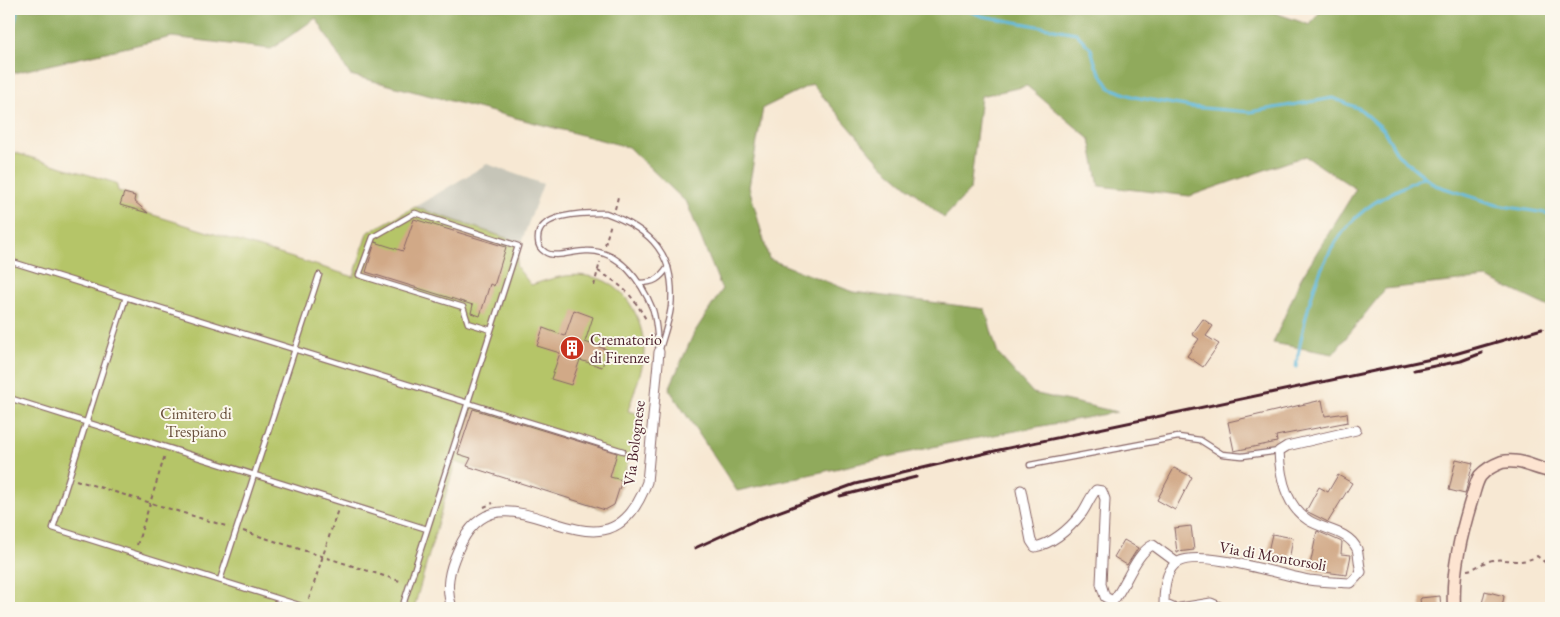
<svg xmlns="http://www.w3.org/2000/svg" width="1560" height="617" viewBox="0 0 1560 617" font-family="'EB Garamond',serif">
<rect width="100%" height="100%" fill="#fbf7ec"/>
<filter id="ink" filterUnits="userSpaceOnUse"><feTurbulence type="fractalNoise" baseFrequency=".02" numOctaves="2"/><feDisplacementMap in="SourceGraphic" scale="10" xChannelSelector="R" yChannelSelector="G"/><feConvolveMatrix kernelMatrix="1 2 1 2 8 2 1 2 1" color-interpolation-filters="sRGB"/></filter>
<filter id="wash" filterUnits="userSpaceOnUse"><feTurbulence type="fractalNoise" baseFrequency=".0096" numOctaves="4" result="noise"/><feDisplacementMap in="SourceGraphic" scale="20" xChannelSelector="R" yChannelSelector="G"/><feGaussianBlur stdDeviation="1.12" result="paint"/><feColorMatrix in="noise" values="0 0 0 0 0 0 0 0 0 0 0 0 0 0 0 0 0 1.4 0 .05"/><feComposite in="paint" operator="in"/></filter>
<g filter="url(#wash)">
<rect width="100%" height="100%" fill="#f7e8d3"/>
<polygon fill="#c6c5b8" points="487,164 543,184 521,243 415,207"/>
<path fill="#b5c568" stroke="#80724a" d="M9,151L116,183L118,191L135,196L137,210L354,277L367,233L415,207L521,243L516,266L531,285C550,279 568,273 587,276C624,280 644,318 644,352C644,368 633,394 628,411L643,415L614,505L605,510L455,462L414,608H9Z"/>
<polygon fill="#90aa5c" stroke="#6d6444" points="9,9 1264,9 1310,25 1322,9 1551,9 1551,308 1487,278 1385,289 1333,354 1273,343 1301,278 1356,189 1305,156 1190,196 1099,186 1090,139 1027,86 981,96 970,190 944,218 882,165 812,84 763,108 749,187 769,259 853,292 985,309 998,354 1033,393 1117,412 946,444 737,491 669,389 694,333 722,290 687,203 628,147 350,75 316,18 271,49 172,37 9,74"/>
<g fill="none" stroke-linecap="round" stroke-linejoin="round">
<g stroke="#5fb9dd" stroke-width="3">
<polyline points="964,9 982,16 1076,33 1091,49 1096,66 1110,88 1134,97 1191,107 1250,112 1333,98 1360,109 1383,129 1398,155 1435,185 1497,205 1551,214"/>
<polyline points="9,44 18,9"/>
<path d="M1296,367C1306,307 1320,239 1374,203C1389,193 1408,185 1424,176"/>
</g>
</g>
<g id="blocks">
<g fill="#d1a987">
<polygon points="124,193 135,196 134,201 148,213 120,205"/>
<polygon points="414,219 506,247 494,286 490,284 480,316 471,313 473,305 366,272 375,242 403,251"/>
<polygon points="574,310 593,317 585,342 608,350 602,367 580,360 571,385 551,379 560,353 537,346 543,328 565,336"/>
<polygon points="1203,319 1213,326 1206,336 1219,344 1203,367 1187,356 1199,339 1192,334"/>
<polygon points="1322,400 1325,416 1347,413 1348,422 1276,436 1277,442 1234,451 1228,422"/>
<polygon points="473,409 617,453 610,477 622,480 614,505 605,510 467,466 471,458 458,454"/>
<polygon points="1456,459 1473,463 1465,494 1449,490"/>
<polygon points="1174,468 1192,477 1175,510 1157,500"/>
<polygon points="1338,475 1352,483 1328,522 1306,511 1319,487 1328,492"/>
<polygon points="1191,526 1194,550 1177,552 1174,528"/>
<polygon points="1317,531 1342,542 1341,554 1351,555 1347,575 1309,570"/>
<polygon points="1272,534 1293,538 1289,561 1267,556"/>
<polygon points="1124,540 1138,548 1127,565 1114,557"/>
<polygon points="1485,591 1504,596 1502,608 1481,608"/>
<polygon points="1440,596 1441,608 1421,608 1420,598"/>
</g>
</g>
</g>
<g filter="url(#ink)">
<use href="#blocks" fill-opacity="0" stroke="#876566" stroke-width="1"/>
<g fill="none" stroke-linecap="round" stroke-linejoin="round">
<g stroke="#876566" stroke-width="7">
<g id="lane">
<path d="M606,213C652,230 676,255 671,307C669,322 663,338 659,352C657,339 657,323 653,310C642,282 619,249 586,251C573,251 555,259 545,252C540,249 538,245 538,240C536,212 588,213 606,213Z"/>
<polyline points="9,261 623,451"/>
<path d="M639,283C654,283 660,279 668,267"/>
<polyline points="126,297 53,528 308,608"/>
<polyline points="9,398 427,529"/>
<polyline points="1030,465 1178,437 1200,440 1222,454 1242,456 1279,451"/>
<polyline points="220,580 319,275"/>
<polyline points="402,608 518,246 415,213 373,237 359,275 463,307 468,323 491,330"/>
</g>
</g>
<g stroke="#876566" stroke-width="11">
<g id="street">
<path d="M1021,490L1031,541L1035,547C1053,543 1070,528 1082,513C1087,506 1090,497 1096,490L1102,491L1105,499L1101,584L1105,597L1113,601C1126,586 1136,552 1153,545L1176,562"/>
<path d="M452,608C445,587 449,570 458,550C503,444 603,605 647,482L659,352"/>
<path d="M1173,608L1164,604C1164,591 1165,569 1178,562C1202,549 1281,575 1309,580C1323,582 1338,582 1351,583L1361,572C1359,565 1359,556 1357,549C1348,530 1323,530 1308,520C1286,506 1280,476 1279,451L1287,446L1356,430"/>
<polyline points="1180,608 1211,603 1222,608"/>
</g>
</g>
<g stroke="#876566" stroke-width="15">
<path id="secondary" d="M1454,608C1452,570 1461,534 1472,498C1474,492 1476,482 1480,476C1486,469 1494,465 1502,462C1520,458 1535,469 1551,471"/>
</g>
<g stroke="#876566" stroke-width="2" stroke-dasharray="4 4" stroke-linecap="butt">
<polyline points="615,209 618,197"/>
<polyline points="605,245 611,223"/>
<path d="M598,271C624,286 632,295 647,321"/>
<polyline points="594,286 600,262"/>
<polyline points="76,480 229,527"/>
<polyline points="484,507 493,503"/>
<polyline points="243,531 403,582"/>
<polyline points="137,545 165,455"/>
<path d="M1467,570C1476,569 1481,563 1489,561C1507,556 1518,567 1537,556L1551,567"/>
<polyline points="309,599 338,509"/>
</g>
<use href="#lane" stroke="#fff" stroke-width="4.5"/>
<use href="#street" stroke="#fff" stroke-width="9"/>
<use href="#secondary" stroke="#fde4d1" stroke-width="12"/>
<g stroke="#4a1f2b" stroke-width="3">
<polyline points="1414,370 1461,361 1482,353"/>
<polyline points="840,496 916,477"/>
<polyline points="695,548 756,520 855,484 999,450 1455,354 1542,329"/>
</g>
</g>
</g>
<defs>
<g id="building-disc" transform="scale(1.25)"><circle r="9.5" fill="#c8321e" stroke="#fbf7ec"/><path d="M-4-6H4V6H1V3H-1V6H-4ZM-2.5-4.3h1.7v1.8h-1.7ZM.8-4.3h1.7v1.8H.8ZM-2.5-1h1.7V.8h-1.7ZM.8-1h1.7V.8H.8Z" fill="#fff"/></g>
</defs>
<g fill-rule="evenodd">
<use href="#building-disc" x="572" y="348"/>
</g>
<g text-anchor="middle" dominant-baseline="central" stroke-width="4" stroke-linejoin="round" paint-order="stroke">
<g font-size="16" fill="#4a1f2b" stroke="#fbf7ec" text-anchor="start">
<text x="590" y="339">Crematorio<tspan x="590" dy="18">di Firenze</tspan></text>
</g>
<g font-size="16" fill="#6a513d" stroke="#fbf7ec">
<text x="196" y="413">Cimitero di<tspan x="196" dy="18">Trespiano</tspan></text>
</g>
<g font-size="16" fill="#4a1f2b" stroke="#fbf7ec">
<text transform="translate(634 443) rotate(-83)">Via Bolognese</text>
<text transform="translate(1273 556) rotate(10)">Via di Montorsoli</text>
</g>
</g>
<rect width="1560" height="617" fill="none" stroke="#fbf7ec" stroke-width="30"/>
</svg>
